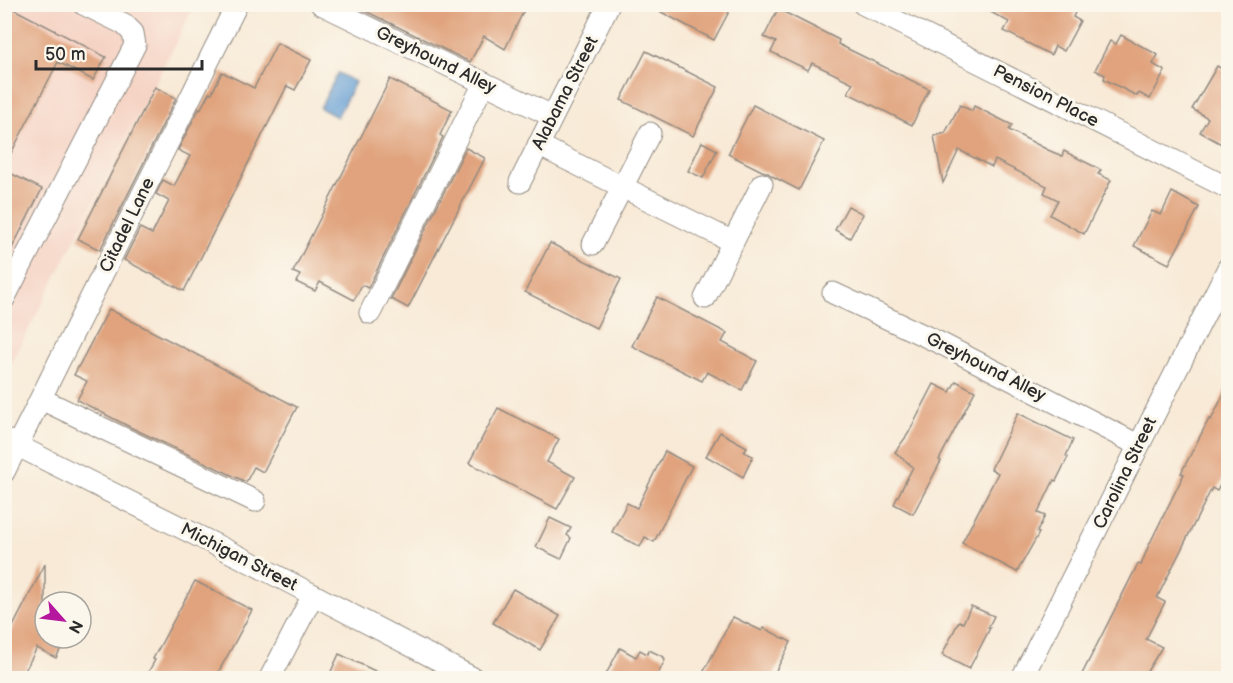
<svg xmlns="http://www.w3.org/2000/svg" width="1233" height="683" viewBox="0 0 1233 683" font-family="'Balsamiq Sans',sans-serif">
<rect width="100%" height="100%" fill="#fbf7ec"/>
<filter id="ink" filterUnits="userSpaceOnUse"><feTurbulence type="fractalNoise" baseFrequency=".0167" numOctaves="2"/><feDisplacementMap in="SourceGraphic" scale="12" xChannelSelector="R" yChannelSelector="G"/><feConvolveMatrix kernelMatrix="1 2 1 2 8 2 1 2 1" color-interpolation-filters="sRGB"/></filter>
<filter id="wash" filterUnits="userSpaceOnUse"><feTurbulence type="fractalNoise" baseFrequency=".008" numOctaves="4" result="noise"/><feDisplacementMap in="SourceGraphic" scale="24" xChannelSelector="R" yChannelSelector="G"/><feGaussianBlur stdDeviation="1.35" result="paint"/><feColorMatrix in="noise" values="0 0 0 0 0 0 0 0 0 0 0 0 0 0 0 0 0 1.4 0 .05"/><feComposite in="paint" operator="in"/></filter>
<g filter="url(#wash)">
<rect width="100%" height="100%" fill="#f8ead7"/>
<polygon fill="#f5d2c3" points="5,5 195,5 5,376"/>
<polygon fill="#659ed3" stroke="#48647f" stroke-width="1.5" points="338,73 355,82 337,117 320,108"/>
<g id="blocks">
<g fill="#e0a37d">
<polygon points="4,4 106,57 93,80 58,62 4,167"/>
<polygon points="351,4 527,4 505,49 484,36 470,62"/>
<polygon points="646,4 733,4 714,40"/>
<polygon points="976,4 1079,4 1073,17 1080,21 1064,51 1055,46 1051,55 1004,31 1009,22"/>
<polygon points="778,9 839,40 838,44 929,89 912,125 848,93 853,83 812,63 808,70 771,52 776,42 764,37"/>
<polygon points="1121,35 1158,55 1153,64 1165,71 1150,99 1139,93 1137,96 1104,79 1105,75 1095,70 1110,41 1116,44"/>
<polygon points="277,43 311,60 295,90 287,86 184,291 124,260 140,228 152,234 169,201 156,194 163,180 174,186 190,156 178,150 199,109 200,110 209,93 212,93 222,72 254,88"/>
<polygon points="646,51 718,87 693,136 621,100"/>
<polygon points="1217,66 1228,72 1228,135 1223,145 1200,132 1208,118 1192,109"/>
<polygon points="390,79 452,110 440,135 443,137 368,288 362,285 354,300 320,282 315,291 296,282 300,275 293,272"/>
<polygon points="155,87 176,98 100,250 78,239"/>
<polygon points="753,105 824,141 799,190 772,176 768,173 762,171 728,154"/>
<polygon points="960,105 972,111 974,106 1012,125 1009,130 1048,150 1062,156 1064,151 1101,170 1098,174 1111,180 1084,234 1050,215 1058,200 1044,193 1047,186 995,160 992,167 959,150 943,183 934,136 945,133"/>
<polygon points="702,142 717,150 703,178 688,171"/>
<polygon points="466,148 485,158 408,308 391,299"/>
<polygon points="4,170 42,189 4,264"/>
<polygon points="1172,192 1199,207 1169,264 1134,246 1152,211 1161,215"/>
<polygon points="848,206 863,214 850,238 835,230"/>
<polygon points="550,243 621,279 596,328 525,292"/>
<polygon points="657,297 727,333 722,342 757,361 742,390 707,372 702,381 632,346"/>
<polygon points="109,309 297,407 263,472 254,467 246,482 130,427 77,400 87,381 74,375"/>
<polygon points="956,381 975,391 939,460 941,461 913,514 894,504 913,467 895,452 908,434 934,384 950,392"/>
<polygon points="1228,385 1228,469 1217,491 1212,488 1157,598 1165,602 1146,639 1162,647 1143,678 1080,678 1138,564 1141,565 1148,547 1184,474 1181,473 1209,419 1211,420"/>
<polygon points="498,408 559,439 547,462 575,477 557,509 469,463"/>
<polygon points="1018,413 1073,440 1066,456 1068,457 1056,481 1054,480 1038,513 1045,516 1037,532 1039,533 1017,572 962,543 998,473 991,469"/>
<polygon points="720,432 747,447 744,452 753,456 743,477 706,456"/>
<polygon points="665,451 692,466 654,542 645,537 640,547 612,532 627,503 637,508"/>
<polygon points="550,518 571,528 567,535 571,538 561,559 536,547"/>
<polygon points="45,564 45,638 66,638 56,658 37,648 21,678 4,678 4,644"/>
<polygon points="195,581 252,610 235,642 215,678 145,678 155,660 153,659"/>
<polygon points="513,589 560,616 540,650 493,623"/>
<polygon points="971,606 994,616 988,628 990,628 969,669 942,655 959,621 963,623"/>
<polygon points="733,617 762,631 764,628 791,642 772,678 714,678 703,673"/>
<polygon points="620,648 636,657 640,650 647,654 649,650 664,657 664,659 665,660 656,678 604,678"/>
<polygon points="339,654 390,678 328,678"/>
</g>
</g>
</g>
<g filter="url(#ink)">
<use href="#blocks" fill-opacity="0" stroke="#928a81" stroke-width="1.5"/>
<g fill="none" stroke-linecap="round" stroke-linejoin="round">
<g stroke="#928a81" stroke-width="23">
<g id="minor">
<polyline points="321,4 552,116"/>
<polyline points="863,4 1228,188"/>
<polyline points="538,145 733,242"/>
<polyline points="520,182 609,4"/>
<polyline points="593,244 650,133"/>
<polyline points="833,293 942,344 1138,445"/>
<polyline points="705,298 762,184"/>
<polyline points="4,299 135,45 133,33 124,24 83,4"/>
<polyline points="370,313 484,83"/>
<polyline points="41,399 255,501"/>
<polyline points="4,439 252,563 473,678"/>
<polyline points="4,472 237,4"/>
<polyline points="270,678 313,595"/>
<path d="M1022,678C1091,542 1159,404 1228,268"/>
</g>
</g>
<use href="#minor" stroke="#fff" stroke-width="21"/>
</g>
</g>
<g text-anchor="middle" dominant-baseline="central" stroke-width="6" stroke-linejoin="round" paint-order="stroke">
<g font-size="18" fill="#2b2b2b" stroke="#fbf7ec">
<text transform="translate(436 60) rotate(26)">Greyhound Alley</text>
<text transform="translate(565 93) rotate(-63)">Alabama Street</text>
<text transform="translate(1046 96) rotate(27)">Pension Place</text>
<text transform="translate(127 225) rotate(-64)">Citadel Lane</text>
<text transform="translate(986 367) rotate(27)">Greyhound Alley</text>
<text transform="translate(1125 473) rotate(-64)">Carolina Street</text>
<text transform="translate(239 557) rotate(27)">Michigan Street</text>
</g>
</g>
<rect width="1233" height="683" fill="none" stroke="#fbf7ec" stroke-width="24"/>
<g transform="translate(63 620) rotate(118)"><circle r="28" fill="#fbf7ec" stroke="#a8a59f" stroke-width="1.5"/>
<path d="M0-4.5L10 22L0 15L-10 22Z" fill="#b5179e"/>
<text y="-9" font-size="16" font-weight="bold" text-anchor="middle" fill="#2b2b2b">N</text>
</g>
<path d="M36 60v9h166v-9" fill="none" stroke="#2b2b2b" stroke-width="3"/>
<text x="45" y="60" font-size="18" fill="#2b2b2b" stroke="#fbf7ec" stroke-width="4.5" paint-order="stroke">50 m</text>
</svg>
